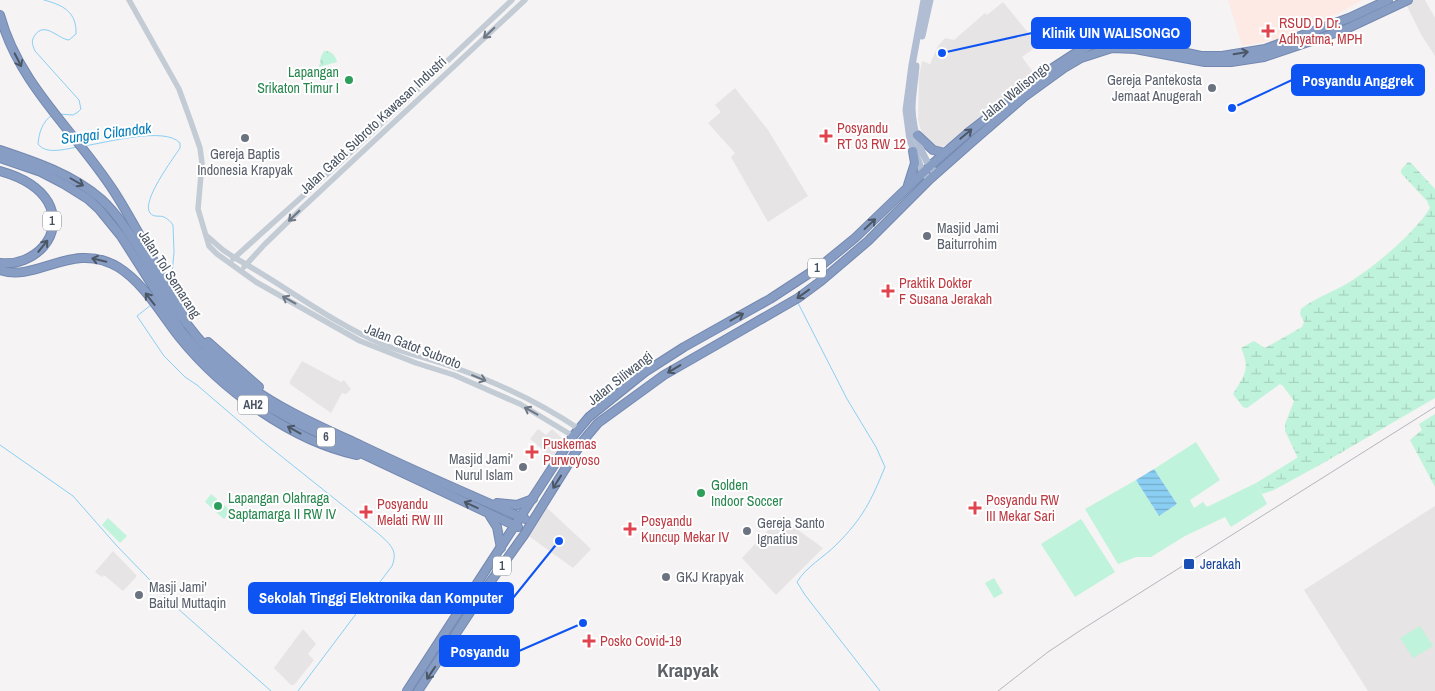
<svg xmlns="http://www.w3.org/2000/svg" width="1435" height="691" viewBox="0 0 1435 691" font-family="'Archivo Narrow',sans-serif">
<defs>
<pattern id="forest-crowns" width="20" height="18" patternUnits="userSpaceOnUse" patternTransform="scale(1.25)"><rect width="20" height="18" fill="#c0f3db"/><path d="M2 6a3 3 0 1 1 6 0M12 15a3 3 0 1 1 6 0" fill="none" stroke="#a6d2be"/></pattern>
<pattern id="wetland-marsh" width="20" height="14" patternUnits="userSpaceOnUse" patternTransform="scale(1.25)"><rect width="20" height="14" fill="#c0f3db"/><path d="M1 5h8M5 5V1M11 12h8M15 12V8" fill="none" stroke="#a6d2be"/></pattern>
<pattern id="water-rules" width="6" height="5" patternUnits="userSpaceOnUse" patternTransform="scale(1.25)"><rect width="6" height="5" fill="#8acff3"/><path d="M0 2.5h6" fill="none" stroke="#73abc8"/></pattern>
</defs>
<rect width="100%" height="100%" fill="#f5f3f3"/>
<g fill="#e6e4e4">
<polygon points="1414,0 1425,0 1435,18 1435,56 1422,36 1406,4"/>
<polygon points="1003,2 1030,35 1036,47 1022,57 1036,76 950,143 942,147 935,146 927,141 922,134 918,120 919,77 922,61 930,64 938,46 945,38 954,40 985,13 987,15"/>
<polygon points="735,88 768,130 808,196 768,222 731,157 735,153 708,123 721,112 715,105"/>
<polygon points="302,361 341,382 344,380 351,389 346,394 342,393 331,413 290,384 290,381"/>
<polygon points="538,429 546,435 552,429 563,439 556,447 558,450 552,457 530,439"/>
<polygon points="545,506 591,549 573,568 526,534"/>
<polygon points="1435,506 1435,691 1368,691 1304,590"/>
<polygon points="780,517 823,548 776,595 742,558"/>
<polygon points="113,551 137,576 123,591 104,575 102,577 95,572"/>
<polygon points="303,629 316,644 308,654 314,660 294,685 291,685 274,668"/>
</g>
<polygon fill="#fdeae4" points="1228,0 1363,0 1339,13 1276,40 1242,46"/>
<g fill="#c0f3db">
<polygon points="1196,442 1220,480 1190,500 1194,508 1203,502 1207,507 1256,483 1267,504 1231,527 1225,517 1185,536 1151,557 1136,557 1118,564 1085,509 1136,480 1159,516 1177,504 1154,469"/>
<polygon points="211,494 231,511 224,519 205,502"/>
<polygon points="108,518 127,536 120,543 102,525"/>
<polygon points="1081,519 1115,572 1075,597 1041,544"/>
<polygon points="994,578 1003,593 994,598 985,583"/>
<polygon points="1420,626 1433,646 1413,658 1400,638"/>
</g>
<path fill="url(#forest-crowns)" d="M324,51C331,50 336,56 337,62L319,67L321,57Z"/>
<g fill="url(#wetland-marsh)">
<path d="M1408,162L1411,163L1435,189V398L1325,462L1274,490L1262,494L1256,483L1297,458V456L1285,431V424L1294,401L1283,386L1280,384L1247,408L1243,407L1233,394C1244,375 1251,370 1241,348L1254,341L1265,348L1302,327L1304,322L1300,314L1301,309C1315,298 1333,292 1348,283C1373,268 1415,233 1430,208L1427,201L1401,173V170Z"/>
<polygon points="1435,414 1435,487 1410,440 1422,430 1419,424"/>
</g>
<polygon fill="url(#water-rules)" points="1154,469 1177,504 1159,516 1136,480"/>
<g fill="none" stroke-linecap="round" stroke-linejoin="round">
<g stroke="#8acff3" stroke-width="1">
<path d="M44,0C63,5 77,12 76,34L69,40C58,39 45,21 35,35C31,41 32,44 35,51L79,100L81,109L78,112L73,115L58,114"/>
<path d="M52,115C42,122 39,133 38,144C46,155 65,149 78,147"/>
<path d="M84,146C105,143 165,126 180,143V148C173,159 141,201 150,213C154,218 160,215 164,217C168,219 171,222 173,225L174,252L171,285"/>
<path d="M798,303L847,399L876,447L885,467C871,501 863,518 836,545C824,557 806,567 797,582L805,595L880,691"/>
<path d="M151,305L137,316L164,356L185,377L197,385L261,440L380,535C391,545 398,551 392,566L298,691"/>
<polyline points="0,445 73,496 117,546 176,607 271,691"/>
</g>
<g stroke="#7388b0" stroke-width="10">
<g id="highway">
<path d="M0,15C19,86 77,133 115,193C141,234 161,278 188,318"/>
<polyline points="917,135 933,150 945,153"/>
<path d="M0,150C36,162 72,174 101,199C124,220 139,250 155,276C178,315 205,352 241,380C277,408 319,426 360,445C414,471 470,495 525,519"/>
<polyline points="0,158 41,172 64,184 88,199 99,209 121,236 182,332 199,351 240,387 262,403 301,425 518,527"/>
<path d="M0,171C18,176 38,185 48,202C66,235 34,267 0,263"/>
<polyline points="908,185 915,163 913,151"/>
<path d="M0,270C37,283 72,240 118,267C144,283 161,314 180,338C222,390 292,441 357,455"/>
<polyline points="208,342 259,387"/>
<polyline points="497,503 517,505 533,499"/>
<polyline points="490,516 497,527 501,548"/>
<polyline points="407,691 573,436 589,417 645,372 684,347 770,299 822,265 855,238 930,166 969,132 1048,71 1074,54 1089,46 1108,41 1140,43 1201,56 1222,56 1265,49 1349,18 1388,0"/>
<polyline points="418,691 486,588 524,535 582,442 598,423 664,375 798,298 821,281 868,241 930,179 973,141 1024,97 1064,68 1081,58 1112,48 1135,49 1205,62 1231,62 1264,57 1344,30 1408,0"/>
</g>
</g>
<g stroke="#c3cbd5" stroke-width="5.5">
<polyline points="129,0 179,89 191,122 200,148 202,163 198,209 209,246 217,254 256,282 360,341 416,363 454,375 488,390 520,404 573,436"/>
<path d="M207,236L223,250L235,258C284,285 329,321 382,344C404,353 428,358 450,366C496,382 539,402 579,429"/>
<polyline points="233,259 335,167 512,0"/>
<polyline points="244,267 264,245 300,210 525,0"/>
</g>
<g stroke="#b1bdd2" stroke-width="7">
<polyline points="924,0 912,65 906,110 910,140 923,173 930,179"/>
<polyline points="922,36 930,0"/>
<path d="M916,66C915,80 912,95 912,109C913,132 921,157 936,174"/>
</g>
<use href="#highway" stroke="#889dc4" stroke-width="8"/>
<polyline stroke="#b4b6bd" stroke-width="1" points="998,691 1048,652 1081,630 1435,407"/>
</g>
<defs><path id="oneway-shaft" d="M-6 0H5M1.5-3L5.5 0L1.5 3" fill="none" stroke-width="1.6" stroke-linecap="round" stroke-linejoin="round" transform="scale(1.25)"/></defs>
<g stroke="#6d7784">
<use href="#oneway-shaft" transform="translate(489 33) rotate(136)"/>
<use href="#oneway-shaft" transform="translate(294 216) rotate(136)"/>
<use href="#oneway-shaft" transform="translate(289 300) rotate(-151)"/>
<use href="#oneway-shaft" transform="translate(479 378) rotate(22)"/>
<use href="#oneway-shaft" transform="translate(531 411) rotate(-151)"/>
</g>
<g stroke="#4b5767">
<use href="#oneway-shaft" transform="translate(1241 53) rotate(-9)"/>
<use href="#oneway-shaft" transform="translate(18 60) rotate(63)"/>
<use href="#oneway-shaft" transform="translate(966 134) rotate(-40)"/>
<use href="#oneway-shaft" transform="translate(77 182) rotate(30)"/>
<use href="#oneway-shaft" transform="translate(870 224) rotate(-43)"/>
<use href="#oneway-shaft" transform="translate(43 246) rotate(-51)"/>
<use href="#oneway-shaft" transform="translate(99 260) rotate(-167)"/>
<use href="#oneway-shaft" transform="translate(803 294) rotate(144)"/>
<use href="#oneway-shaft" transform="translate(150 299) rotate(-128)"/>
<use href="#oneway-shaft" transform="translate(737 317) rotate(-29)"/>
<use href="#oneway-shaft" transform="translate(674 369) rotate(149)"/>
<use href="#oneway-shaft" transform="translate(294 430) rotate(-151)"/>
<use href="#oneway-shaft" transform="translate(557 482) rotate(122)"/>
<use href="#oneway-shaft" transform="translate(471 505) rotate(-155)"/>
<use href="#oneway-shaft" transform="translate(431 673) rotate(124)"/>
</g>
<g fill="#e0444e" stroke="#fff" stroke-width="2">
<path d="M1265.5 23.5h5v5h5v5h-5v5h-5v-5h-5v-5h5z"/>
<path d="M823.5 128.5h5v5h5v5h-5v5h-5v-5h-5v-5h5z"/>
<path d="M885.5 283.5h5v5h5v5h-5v5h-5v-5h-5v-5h5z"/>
<path d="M529.5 444.5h5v5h5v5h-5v5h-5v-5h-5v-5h5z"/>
<path d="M972.5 500.5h5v5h5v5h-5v5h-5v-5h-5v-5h5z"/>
<path d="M363.5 504.5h5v5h5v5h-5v5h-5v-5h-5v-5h5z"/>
<path d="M627.5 521.5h5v5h5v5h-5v5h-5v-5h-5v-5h5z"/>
<path d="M586.5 633.5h5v5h5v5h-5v5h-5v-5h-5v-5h5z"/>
</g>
<g fill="#2e9e5b" stroke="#fff" stroke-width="2">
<circle cx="349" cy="80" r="5"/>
<circle cx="701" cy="493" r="5"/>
<circle cx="218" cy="506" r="5"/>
</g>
<g fill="#6b7280" stroke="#fff" stroke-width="2">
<circle cx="1212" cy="88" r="5"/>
<circle cx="245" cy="138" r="5"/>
<circle cx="927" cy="236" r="5"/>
<circle cx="523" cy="467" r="5"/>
<circle cx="747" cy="531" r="5"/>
<circle cx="666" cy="577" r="5"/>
<circle cx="139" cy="595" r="5"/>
</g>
<rect fill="#1a4fb4" stroke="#fff" stroke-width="2" x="1183" y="558" width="12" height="12" rx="2.5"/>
<g text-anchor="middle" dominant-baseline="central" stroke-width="4" stroke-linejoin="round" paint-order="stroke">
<g fill="#fff" stroke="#7f8791" stroke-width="1">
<rect x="43" y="211.5" width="18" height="19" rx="4"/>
<rect x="808" y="258.5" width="18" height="19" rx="4"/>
<rect x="238" y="395.5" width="30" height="19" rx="4"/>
<rect x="317" y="427.5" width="18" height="19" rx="4"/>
<rect x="493" y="556.5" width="18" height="19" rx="4"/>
</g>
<g font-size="12" font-weight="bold" fill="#485362">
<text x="52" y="221">1</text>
<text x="817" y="268">1</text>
<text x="253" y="405">AH2</text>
<text x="326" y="437">6</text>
<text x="502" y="566">1</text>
</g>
<g font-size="14" fill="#be3a42" stroke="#fff" text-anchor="start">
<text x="1279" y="23">RSUD D Dr.<tspan x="1279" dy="16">Adhyatma, MPH</tspan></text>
<text x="837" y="128">Posyandu<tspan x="837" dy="16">RT 03 RW 12</tspan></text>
<text x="899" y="283">Praktik Dokter<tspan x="899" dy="16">F Susana Jerakah</tspan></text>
<text x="543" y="444">Puskemas<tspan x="543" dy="16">Purwoyoso</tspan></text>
<text x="986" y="500">Posyandu RW<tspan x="986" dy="16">III Mekar Sari</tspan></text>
<text x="377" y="504">Posyandu<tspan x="377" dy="16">Melati RW III</tspan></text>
<text x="641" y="521">Posyandu<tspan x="641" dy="16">Kuncup Mekar IV</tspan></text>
<text x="600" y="641">Posko Covid-19</text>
</g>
<g font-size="14" fill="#27864d" stroke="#fff" text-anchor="start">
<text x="339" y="72" text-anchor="end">Lapangan<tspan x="339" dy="16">Srikaton Timur I</tspan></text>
<text x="711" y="485">Golden<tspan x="711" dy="16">Indoor Soccer</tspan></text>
<text x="228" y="498">Lapangan Olahraga<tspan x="228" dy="16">Saptamarga II RW IV</tspan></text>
</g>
<g font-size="14" fill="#5b616d" stroke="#fff" text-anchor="start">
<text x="1202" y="80" text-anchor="end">Gereja Pantekosta<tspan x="1202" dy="16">Jemaat Anugerah</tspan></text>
<text x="245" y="154" text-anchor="middle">Gereja Baptis<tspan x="245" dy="16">Indonesia Krapyak</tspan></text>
<text x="937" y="228">Masjid Jami<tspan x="937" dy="16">Baiturrohim</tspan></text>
<text x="513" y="459" text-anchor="end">Masjid Jami'<tspan x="513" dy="16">Nurul Islam</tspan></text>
<text x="757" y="523">Gereja Santo<tspan x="757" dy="16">Ignatius</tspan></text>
<text x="676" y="577">GKJ Krapyak</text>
<text x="149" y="587">Masji Jami'<tspan x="149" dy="16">Baitul Muttaqin</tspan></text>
</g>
<g font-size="14" fill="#485362" stroke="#fff">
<text transform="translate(1015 91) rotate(-39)">Jalan Walisongo</text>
<text transform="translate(373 125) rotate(-43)">Jalan Gatot Subroto Kawasan Industri</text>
<text transform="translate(170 274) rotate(57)">Jalan Tol Semarang</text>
<text transform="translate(413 346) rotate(21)">Jalan Gatot Subroto</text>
<text transform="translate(620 378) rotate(-38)">Jalan Siliwangi</text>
</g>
<g font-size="14" fill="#164399" stroke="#fff" text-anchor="start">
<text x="1200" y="564">Jerakah</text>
</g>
<g font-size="15" font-style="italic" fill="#027cbb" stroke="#fff">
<text transform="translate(106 133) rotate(-7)">Sungai Cilandak</text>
</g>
<g font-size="19" font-weight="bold" fill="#5e6168" stroke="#fff">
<text x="688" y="670">Krapyak</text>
</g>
</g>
<path fill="none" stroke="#0e54f3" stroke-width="2" d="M942 53L1032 33M1232 108L1292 80M559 541L513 598M583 623L519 651"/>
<g fill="#0e54f3" stroke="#fff" stroke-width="2">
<circle cx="942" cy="53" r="5"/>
<circle cx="1232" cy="108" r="5"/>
<circle cx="559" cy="541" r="5"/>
<circle cx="583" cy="623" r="5"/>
</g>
<g fill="#0e54f3" stroke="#0e54f3" stroke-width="2">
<rect x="1032" y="18" width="158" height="30" rx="5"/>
<rect x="1292" y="65" width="132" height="30" rx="5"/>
<rect x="249" y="583" width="264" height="30" rx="5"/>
<rect x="440" y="636" width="79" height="30" rx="5"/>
</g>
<g font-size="15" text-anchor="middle" font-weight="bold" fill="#fff">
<text x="1111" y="38">Klinik UIN WALISONGO</text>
<text x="1358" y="86">Posyandu Anggrek</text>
<text x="381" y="603">Sekolah Tinggi Elektronika dan Komputer</text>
<text x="480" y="657">Posyandu</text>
</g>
</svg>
